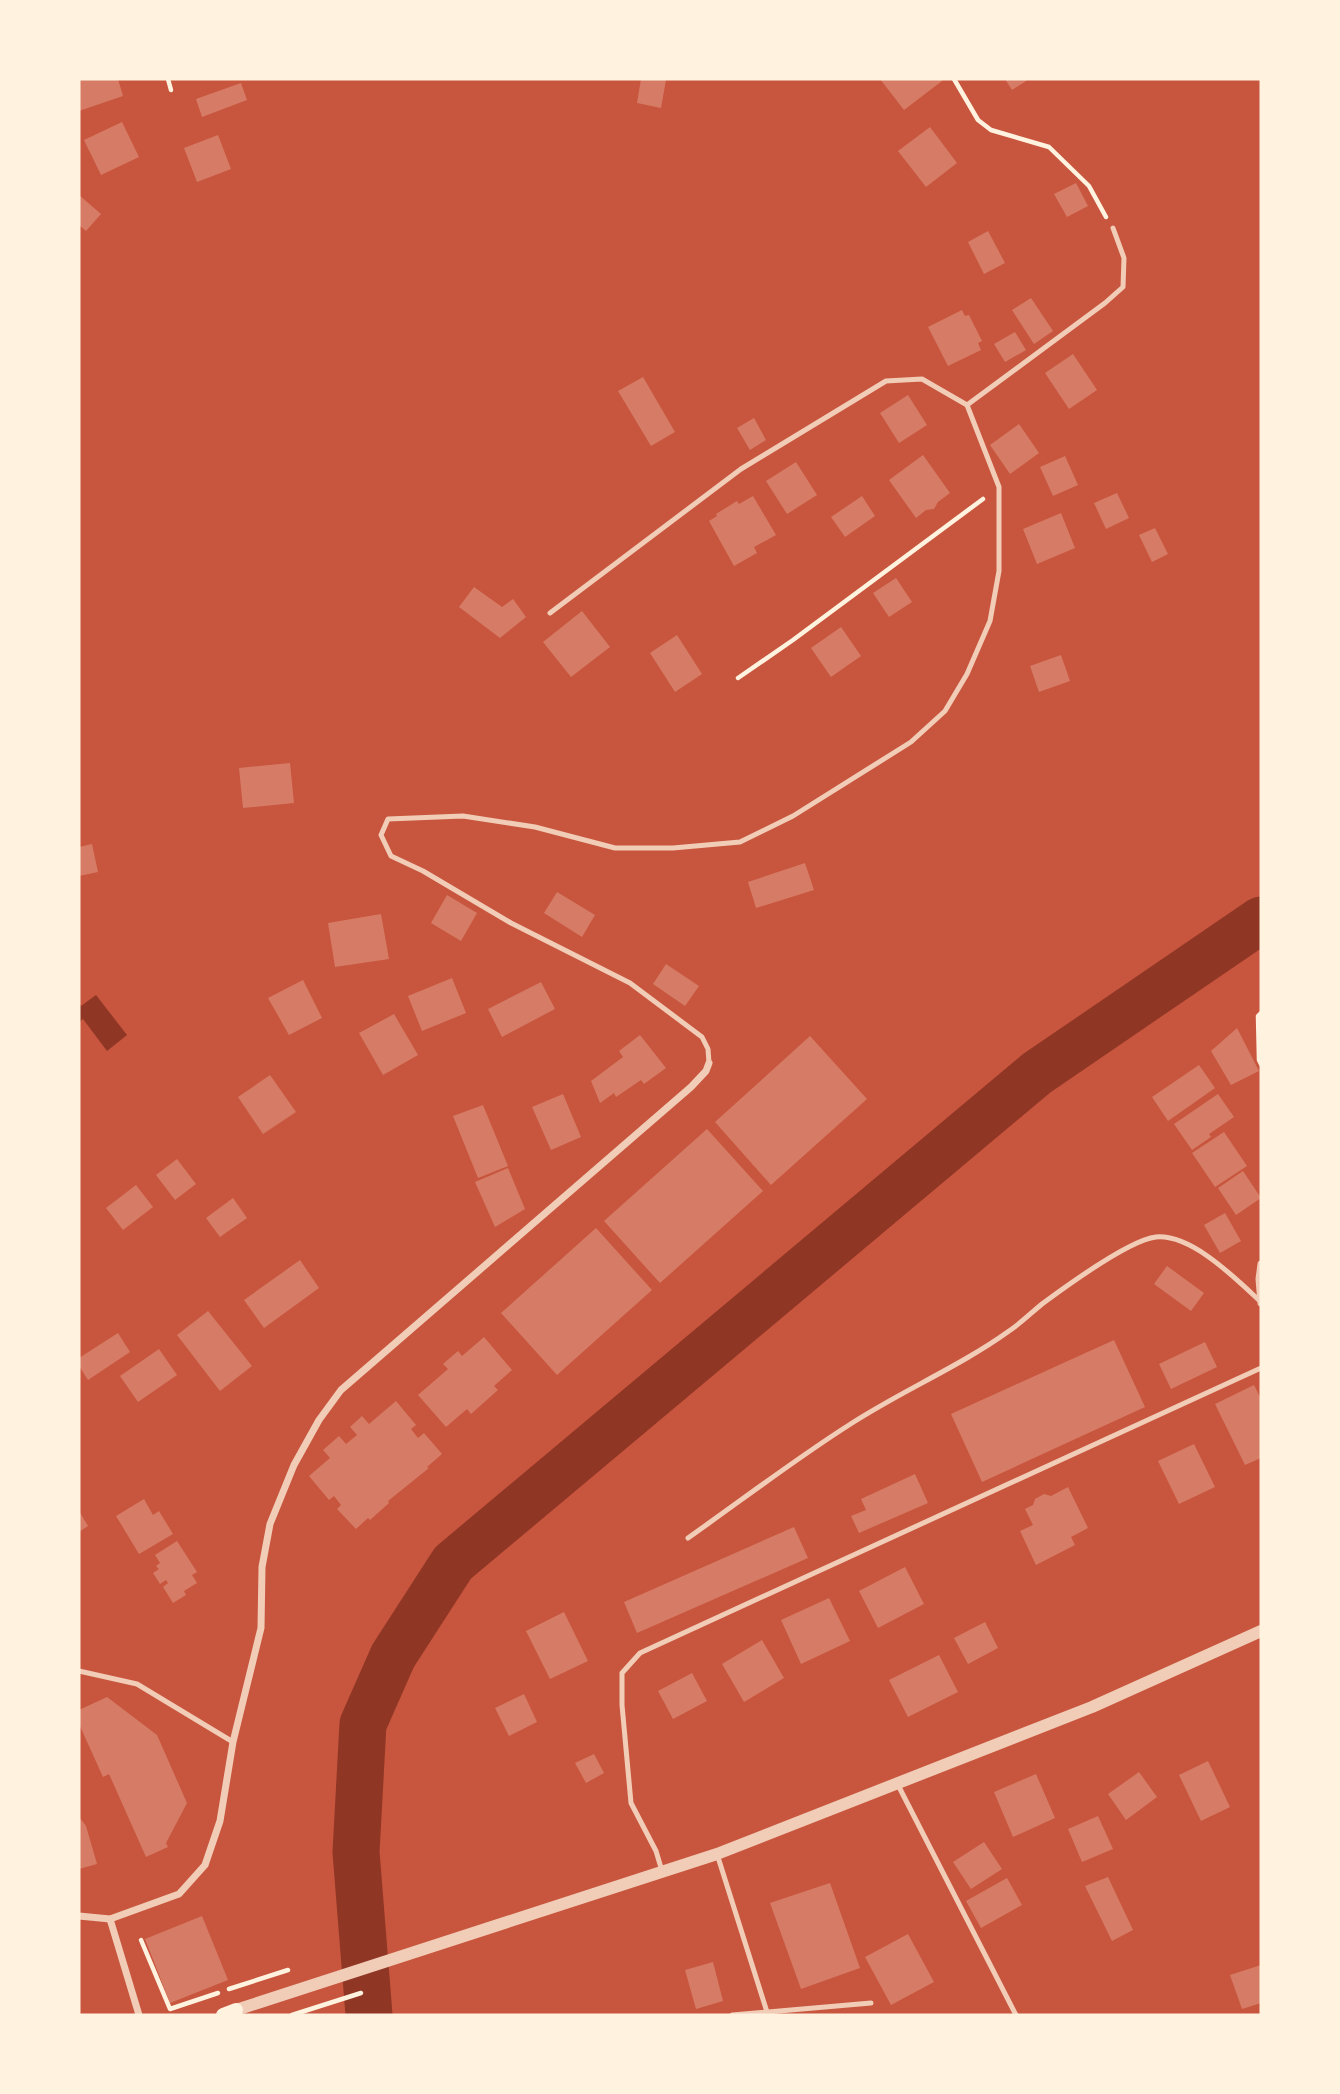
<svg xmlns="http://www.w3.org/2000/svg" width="1340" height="2094" viewBox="0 0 1340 2094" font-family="'Sofia Sans Condensed',sans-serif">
<rect width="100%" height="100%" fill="#c8553d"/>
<polygon fill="#8f3625" points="96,995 127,1035 107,1051 83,1019 79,1022 79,1003 81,1006"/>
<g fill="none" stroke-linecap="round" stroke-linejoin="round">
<polyline stroke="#8f3625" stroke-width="47" points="369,2015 356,1852 363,1724 393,1656 453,1563 1037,1073 1261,920"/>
</g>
<g fill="#d67c66">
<polygon points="79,79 118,79 123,96 79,111"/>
<polygon points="641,79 666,80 661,108 637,103"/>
<polygon points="880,79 941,79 942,81 904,110"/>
<polygon points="1005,79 1029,79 1012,90"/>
<polygon points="241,83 247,100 202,117 196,99"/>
<polygon points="122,122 139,157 101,175 84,140"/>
<polygon points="930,127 957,163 926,187 898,151"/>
<polygon points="218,135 231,169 197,182 184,148"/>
<polygon points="1076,183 1088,206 1067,217 1054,194"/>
<polygon points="79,195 101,214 86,231 79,225"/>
<polygon points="988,231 1005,263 984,274 968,242"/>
<polygon points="1031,298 1053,331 1034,344 1012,310"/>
<polygon points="962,310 965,316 969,315 982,341 978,343 981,350 948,366 928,327"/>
<polygon points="1015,332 1026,350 1005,362 994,344"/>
<polygon points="1073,354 1097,390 1069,409 1045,373"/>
<polygon points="643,377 675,432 651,446 618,391"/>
<polygon points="908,395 927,425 899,443 880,413"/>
<polygon points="754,418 766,440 750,450 737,428"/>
<polygon points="1019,424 1039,453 1010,474 990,445"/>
<polygon points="923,455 950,493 938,502 934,509 926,510 916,518 889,480"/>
<polygon points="1065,456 1078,485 1053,496 1040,467"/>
<polygon points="796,462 817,495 787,514 766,481"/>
<polygon points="1117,493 1129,518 1106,529 1094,503"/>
<polygon points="753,496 776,535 754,547 757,553 734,566 709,521 717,516 716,514 737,501 739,504"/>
<polygon points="862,496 875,516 845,537 831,517"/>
<polygon points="1061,513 1075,548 1037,564 1023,529"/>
<polygon points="1155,528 1168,554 1152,562 1139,535"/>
<polygon points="896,578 912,602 889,617 873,593"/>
<polygon points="474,587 502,607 513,599 526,617 500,638 459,607"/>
<polygon points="582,611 610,647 571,677 543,642"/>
<polygon points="841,627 861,656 831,677 811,648"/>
<polygon points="677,635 702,674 675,692 650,653"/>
<polygon points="1061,655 1070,681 1039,692 1030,666"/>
<polygon points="290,763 294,803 243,808 239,768"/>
<polygon points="92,844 98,872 79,876 79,847"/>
<polygon points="805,863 814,890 756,908 748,882"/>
<polygon points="557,892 595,915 582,937 544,913"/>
<polygon points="447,895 477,913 461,941 431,923"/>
<polygon points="381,914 389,959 335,967 328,923"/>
<polygon points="666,964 699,986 685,1006 653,984"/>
<polygon points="452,978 466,1013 422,1031 408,996"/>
<polygon points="303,980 322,1018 289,1035 268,998"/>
<polygon points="541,982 555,1009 502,1037 488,1009"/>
<polygon points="394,1014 418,1055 383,1075 359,1033"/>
<polygon points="1237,1028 1259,1071 1231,1085 1211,1051"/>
<polygon points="640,1035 666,1068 644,1084 641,1080 616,1097 614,1093 600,1103 591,1081 623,1057 619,1051"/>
<polygon points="810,1036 867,1099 771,1185 715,1122"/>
<polygon points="1199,1065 1215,1088 1168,1121 1152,1097"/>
<polygon points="270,1075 296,1112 263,1134 238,1097"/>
<polygon points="563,1094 581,1137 551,1150 532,1107"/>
<polygon points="1218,1094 1234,1117 1209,1134 1211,1137 1192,1150 1174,1124"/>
<polygon points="483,1105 508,1166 478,1178 453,1116"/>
<polygon points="707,1129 763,1191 660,1283 604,1221"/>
<polygon points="1224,1132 1247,1166 1215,1187 1192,1153"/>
<polygon points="177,1159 196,1184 175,1200 156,1175"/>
<polygon points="508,1168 525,1209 495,1227 475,1182"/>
<polygon points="1243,1171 1261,1198 1236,1215 1218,1188"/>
<polygon points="136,1185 153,1207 123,1230 106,1208"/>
<polygon points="233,1198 247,1218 220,1237 206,1218"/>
<polygon points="1225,1213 1241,1241 1220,1253 1204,1225"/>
<polygon points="596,1228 652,1290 557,1375 501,1313"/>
<polygon points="300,1260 319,1288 264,1328 244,1300"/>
<polygon points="1167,1266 1204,1293 1191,1311 1154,1284"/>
<polygon points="208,1311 252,1366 220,1391 177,1335"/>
<polygon points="118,1333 130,1352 88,1380 79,1366 79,1358"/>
<polygon points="484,1337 512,1370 494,1386 498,1390 471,1414 467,1409 446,1427 418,1395 448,1369 443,1364 458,1351 462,1356"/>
<polygon points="1114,1340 1145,1407 982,1482 951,1414"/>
<polygon points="1205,1342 1217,1367 1171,1389 1159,1364"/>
<polygon points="159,1349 177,1375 138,1402 120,1376"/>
<polygon points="1254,1385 1261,1399 1261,1458 1245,1465 1215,1404"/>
<polygon points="396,1401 416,1425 411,1429 418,1438 424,1433 442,1454 427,1467 429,1468 388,1501 389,1503 370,1520 368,1518 356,1529 337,1509 341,1505 334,1496 329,1500 309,1476 330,1458 323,1450 339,1436 346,1444 357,1435 350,1427 362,1416 369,1424"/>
<polygon points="1194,1444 1215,1487 1179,1504 1158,1461"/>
<polygon points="915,1474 928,1503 859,1533 851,1516 866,1510 861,1499"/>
<polygon points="1068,1487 1088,1528 1071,1537 1075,1545 1036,1565 1020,1531 1033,1525 1025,1509 1033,1505 1035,1499 1044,1494 1051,1496"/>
<polygon points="144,1499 153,1515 159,1511 173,1534 139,1554 116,1516"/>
<polygon points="79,1511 88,1526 79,1532"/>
<polygon points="794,1527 808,1558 637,1633 624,1602"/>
<polygon points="177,1541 197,1572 192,1575 197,1583 184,1591 186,1595 173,1603 163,1587 168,1583 166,1580 160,1584 153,1573 159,1569 156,1566 160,1563 155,1555"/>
<polygon points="905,1567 924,1604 878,1628 859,1591"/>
<polygon points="829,1598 850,1641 801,1664 781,1620"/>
<polygon points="564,1612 588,1661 550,1679 526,1631"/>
<polygon points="985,1622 998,1648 968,1664 954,1638"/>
<polygon points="762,1640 784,1678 744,1702 722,1664"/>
<polygon points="939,1655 958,1692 908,1717 889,1680"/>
<polygon points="692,1673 707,1701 673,1719 658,1691"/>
<polygon points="524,1694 537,1722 509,1736 495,1708"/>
<polygon points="107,1697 157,1735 187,1803 166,1843 168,1847 146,1857 109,1774 103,1777 79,1724 79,1710"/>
<polygon points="594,1754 604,1773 586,1783 575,1763"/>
<polygon points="1208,1761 1230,1807 1201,1821 1179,1775"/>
<polygon points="1139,1772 1157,1797 1126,1820 1108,1794"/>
<polygon points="1036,1774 1055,1818 1013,1837 994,1792"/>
<polygon points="1098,1816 1113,1849 1082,1862 1068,1829"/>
<polygon points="79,1817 86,1826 97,1864 79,1869"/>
<polygon points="984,1842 1002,1869 971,1889 953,1862"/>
<polygon points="1108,1877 1133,1930 1112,1941 1085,1886"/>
<polygon points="1007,1878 1022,1905 981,1928 966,1901"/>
<polygon points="830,1883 860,1968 801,1989 770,1903"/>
<polygon points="202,1916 228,1980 170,2003 145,1939"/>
<polygon points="908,1934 934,1982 891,2005 865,1957"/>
<polygon points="713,1962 723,2001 696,2009 685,1970"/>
<polygon points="1261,1965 1261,2003 1242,2009 1230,1975"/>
</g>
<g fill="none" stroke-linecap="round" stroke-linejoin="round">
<g stroke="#fff3e0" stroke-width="4.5">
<polyline points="168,79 171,90"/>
<polyline points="954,79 978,120 991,130 1049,147 1089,186 1106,217"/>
<polyline points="738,678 793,640 983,499"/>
<polyline points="1261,1013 1258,1016 1259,1060 1261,1064"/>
<polyline points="141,1940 170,2009 218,1993"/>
<polyline points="229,1989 288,1970"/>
<polyline points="292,2015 361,1993"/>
</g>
<g stroke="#f1ccb7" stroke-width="5">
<polyline points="967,405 1105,303 1123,287 1124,258 1113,228"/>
<polyline points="550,613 741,469 886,381 922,379 967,405 999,487 999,571 990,621 967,674 945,711 911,742 793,816 740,842 673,848 615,848 535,827 463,816 388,819 381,835 391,856 423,871 511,923 630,983 702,1037 708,1049 709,1063"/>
<path d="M688,1538C742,1500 794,1460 849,1425C901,1391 959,1367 1009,1331C1021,1323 1031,1313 1042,1304C1065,1287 1129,1240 1156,1237C1192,1234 1236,1279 1261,1302"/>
<polyline points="79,1671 137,1684 233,1742"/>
<polyline points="898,1785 1016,2015"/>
<polyline points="717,1854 767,2012"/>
<polyline points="662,1871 656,1851 631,1803 622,1705 622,1673 640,1653 1261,1368"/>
<polyline points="732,2015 871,2003"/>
</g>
<g stroke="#f1ccb7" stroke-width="7">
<polyline points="1261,1264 1259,1279 1261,1303"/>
<polyline points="79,1916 110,1919 179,1894 205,1865 220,1821 233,1742 261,1628 262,1567 270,1524 294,1465 319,1420 341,1390 691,1087 706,1071 709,1063"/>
<polyline points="110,1919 139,2015"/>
</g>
<polyline stroke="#f1ccb7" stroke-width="12" points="236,2010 717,1854 1092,1707 1261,1631"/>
<polyline stroke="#fff3e0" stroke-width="14" points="223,2015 236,2010"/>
</g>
<rect width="1340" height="2094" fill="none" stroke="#fff3e0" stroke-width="161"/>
</svg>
